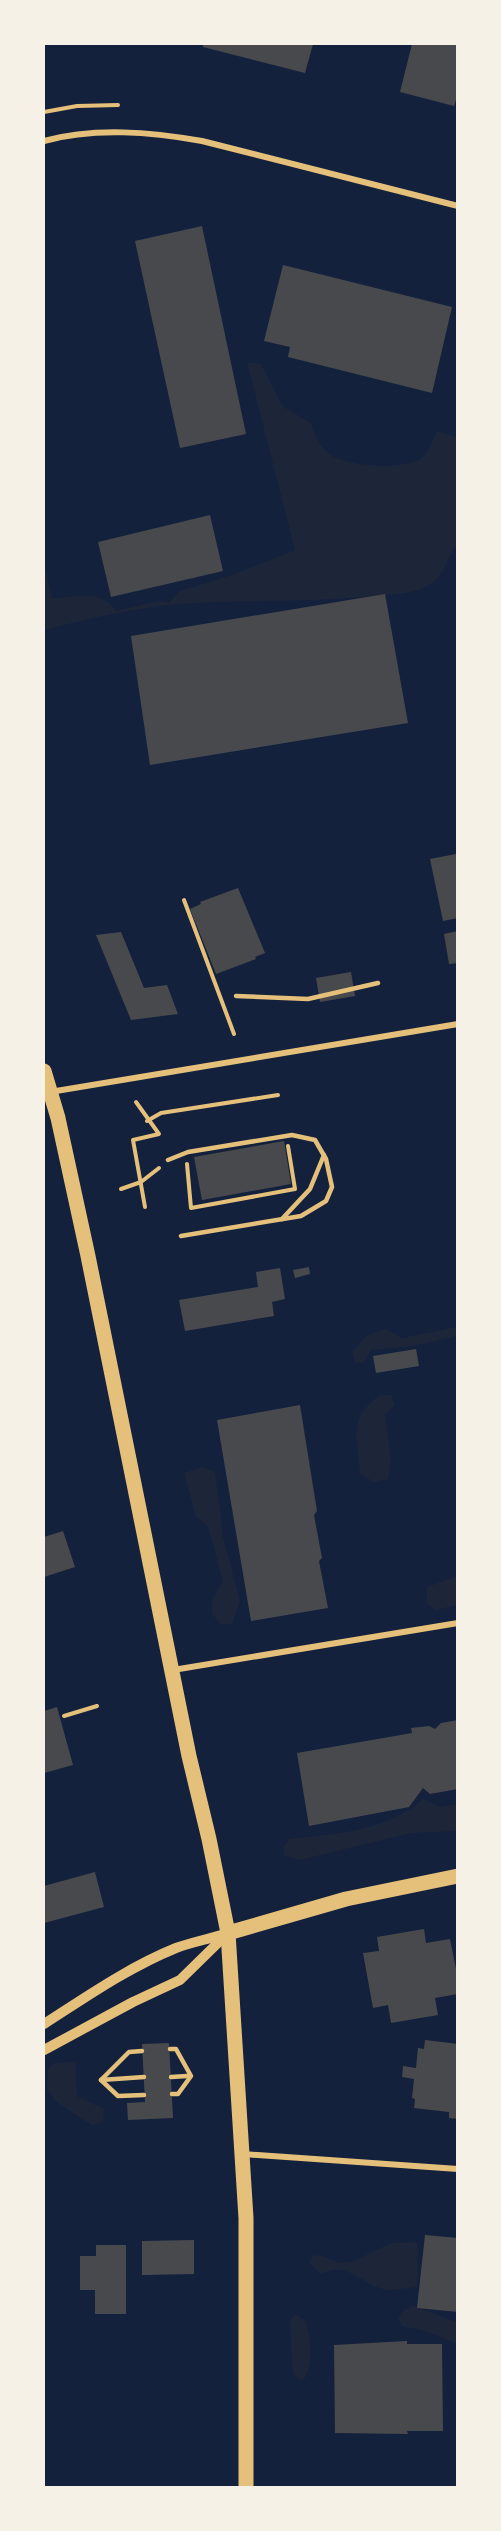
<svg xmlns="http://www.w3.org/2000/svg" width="501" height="2531" viewBox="0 0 501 2531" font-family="'PT Sans',sans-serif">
<rect width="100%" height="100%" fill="#14213d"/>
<g fill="#1d2539">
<path d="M247,362L261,364L282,406L311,423C314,436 322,450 334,457C351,466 410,471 424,456C430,450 433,438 437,431L457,437V545C447,557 443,578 429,585C413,594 393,594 375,596C310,603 244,599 178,604C133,608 88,619 44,630V562L52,599C75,597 101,588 116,611L160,601L169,603L180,591L235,574L295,550Z"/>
<polygon points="457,1327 457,1336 413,1346 371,1350 364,1362 355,1363 352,1352 367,1335 386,1329 402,1338"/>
<path d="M380,1395H391L395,1405L385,1414L391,1462L388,1479L373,1482L360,1473C358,1438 347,1418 380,1395Z"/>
<polygon points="203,1467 215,1472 223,1537 240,1601 232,1624 220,1624 212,1613 213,1598 223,1581 208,1526 196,1517 184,1473"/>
<polygon points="457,1576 457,1605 436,1610 427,1604 427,1587"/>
<path d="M423,1799L441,1807L457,1804V1831L411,1833L300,1860L283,1855L284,1847L289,1839C336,1834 387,1831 423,1799Z"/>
<polygon points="75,2062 77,2096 104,2109 103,2122 92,2125 58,2103 47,2090 48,2069 54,2063"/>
<path d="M415,2242L418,2245L417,2287C406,2288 394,2291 383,2289C361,2284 348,2260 321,2274L309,2262L314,2255L323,2256L339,2263L352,2262L391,2243Z"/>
<polygon points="413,2306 457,2322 457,2344 429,2332 402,2326 398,2318 404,2310"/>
<path d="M296,2315L305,2320C311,2337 314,2366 303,2380L298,2379L293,2373L290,2323L291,2318Z"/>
</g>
<g fill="#48494c">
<polygon points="203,44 313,44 305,73 203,47"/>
<polygon points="412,44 458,44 458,93 454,106 400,92"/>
<polygon points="202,226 246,434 180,448 135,241"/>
<polygon points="283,265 452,307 432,393 288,357 290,347 264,341"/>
<polygon points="210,515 223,571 111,597 98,542"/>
<polygon points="385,594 408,723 150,765 131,636"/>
<polygon points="456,854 458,918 443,921 430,859"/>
<polygon points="238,888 265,953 255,957 256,959 216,974 190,909 201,904 200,902"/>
<polygon points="458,931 458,963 449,964 444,934"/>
<polygon points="121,932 144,988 167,985 178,1014 131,1020 96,935"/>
<polygon points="351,972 355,996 320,1002 316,978"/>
<polygon points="284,1141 291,1184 202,1200 194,1157"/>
<polygon points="309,1267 310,1274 295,1278 293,1270"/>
<polygon points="280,1268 285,1299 272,1302 274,1316 185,1331 179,1300 258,1287 256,1272"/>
<polygon points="416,1349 419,1366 376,1373 373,1356"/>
<polygon points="300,1405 317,1511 314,1515 322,1558 319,1561 328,1608 251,1621 217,1420"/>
<polygon points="63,1531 75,1567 44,1577 44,1537"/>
<polygon points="57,1707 73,1765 44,1773 44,1711"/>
<polygon points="458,1720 458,1789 430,1794 423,1788 409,1807 309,1826 297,1753 412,1733 411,1728 429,1726 435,1729 441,1723"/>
<polygon points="95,1872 104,1907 44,1923 44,1886"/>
<polygon points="424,1929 426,1943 450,1939 458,1979 458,1994 435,1998 438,2015 391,2023 388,2005 373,2008 363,1953 379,1951 377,1937"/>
<polygon points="425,2040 458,2044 458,2119 449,2118 449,2112 414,2108 415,2099 412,2098 414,2079 402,2077 403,2066 416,2068 418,2048 424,2049"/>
<polygon points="169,2043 173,2118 128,2120 127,2103 145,2102 142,2044"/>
<polygon points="425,2235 458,2238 458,2312 417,2308"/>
<polygon points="194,2240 194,2274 142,2275 142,2241"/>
<polygon points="96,2245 126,2245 126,2314 95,2314 95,2290 80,2290 80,2256 96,2256"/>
<polygon points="407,2341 407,2344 442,2344 443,2431 407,2431 408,2434 335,2433 334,2345"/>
</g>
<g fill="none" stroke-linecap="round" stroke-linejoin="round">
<g stroke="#e5c07b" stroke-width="4">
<polyline points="44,112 77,106 118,105"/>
<polyline points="184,900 234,1034"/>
<polyline points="136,1102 159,1134 133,1140 145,1207"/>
<polyline points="147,1121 161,1113 278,1095"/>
<polyline points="187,1164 191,1208 295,1189 288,1146"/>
<polyline points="121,1189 141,1182 159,1168"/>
<polyline points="64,1716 97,1706"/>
</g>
<g stroke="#e5c07b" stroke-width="4.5">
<polyline points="236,996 308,999 378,983"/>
<polyline points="168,1160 188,1152 292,1135 315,1140 326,1159 332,1187 326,1201 301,1216 181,1236"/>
<polyline points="282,1219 310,1189 324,1155"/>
<polyline points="170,2049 176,2049 191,2076 178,2094 172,2094"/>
<polyline points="171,2077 187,2076"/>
<polyline points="101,2080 129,2052 142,2051"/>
<polyline points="101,2080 118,2096 144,2095"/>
<polyline points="101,2080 144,2077"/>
</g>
<g stroke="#e5c07b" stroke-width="6">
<path d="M44,141C95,127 151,132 202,141L458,206"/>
<polyline points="50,1092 458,1024"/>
<polyline points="173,1670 458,1623"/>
<polyline points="243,2154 458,2169"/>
</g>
<g stroke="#e5c07b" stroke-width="10">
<path d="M44,2024C86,1997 129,1967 176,1948C192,1942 209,1939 225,1934"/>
<polyline points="44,2050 133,2002 180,1980 228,1933"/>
</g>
<g stroke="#e5c07b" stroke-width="15">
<polyline points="44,1071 58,1118 88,1256 189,1756 209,1839 228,1933 246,2218 246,2488"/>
<polyline points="228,1933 346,1899 458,1876"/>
</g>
</g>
<rect width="501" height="2531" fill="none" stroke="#f6f1e7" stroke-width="90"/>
</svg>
